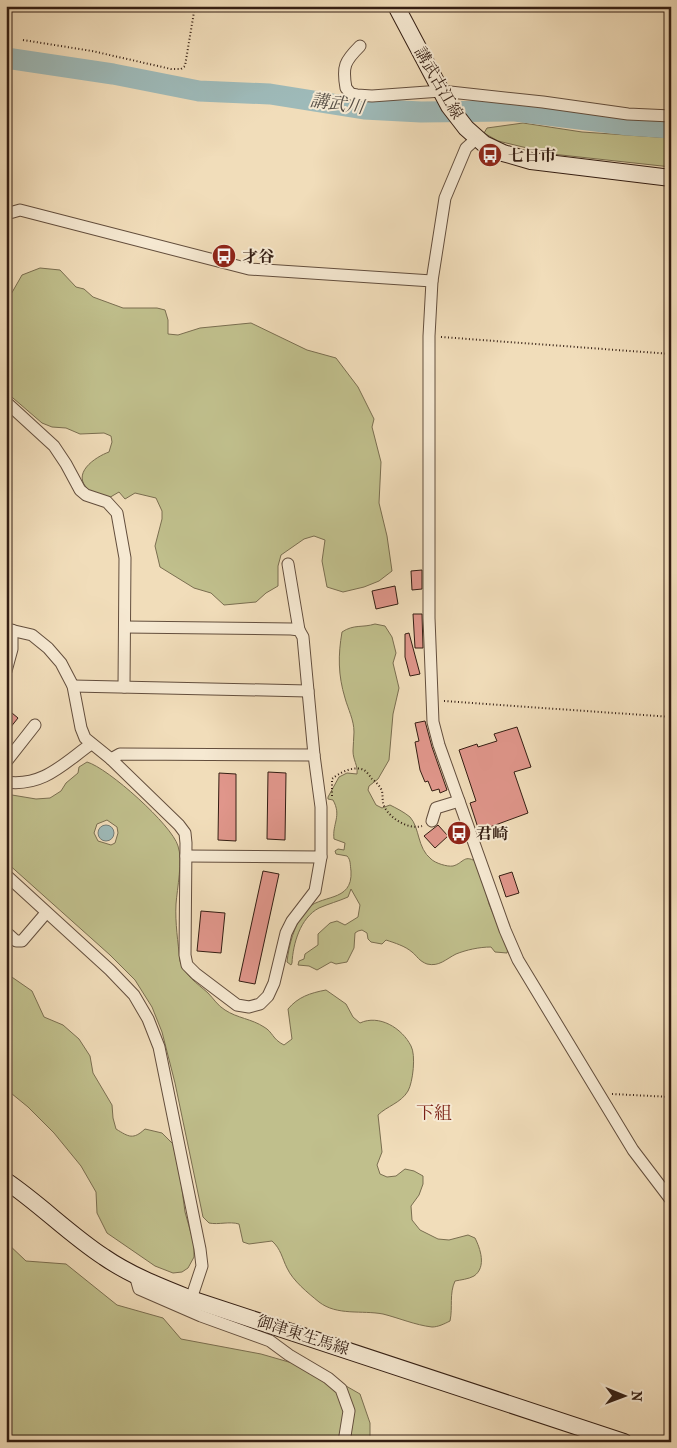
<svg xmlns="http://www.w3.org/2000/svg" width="677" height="1448" viewBox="0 0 677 1448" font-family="'IM FELL French Canon','Noto Serif JP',serif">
<rect width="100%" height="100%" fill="#f1ddba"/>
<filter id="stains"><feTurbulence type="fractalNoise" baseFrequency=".004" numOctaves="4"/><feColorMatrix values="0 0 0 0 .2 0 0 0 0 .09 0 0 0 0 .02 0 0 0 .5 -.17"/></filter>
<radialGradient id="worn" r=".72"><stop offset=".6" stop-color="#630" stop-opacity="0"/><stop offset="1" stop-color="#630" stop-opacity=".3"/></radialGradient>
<g fill="#c0bf8c" stroke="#7a6e50" fill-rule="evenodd">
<polygon points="523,123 582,132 671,138 671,167 552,154 498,141 484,133 487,128"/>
<path d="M40,268L60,270L76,287L84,289L93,297L123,308H157L165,310L168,320V334L178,335L200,328L251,323L307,350L336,358L358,387L374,419L372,427L381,462L379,503L387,536L392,571L379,581L364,587L343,592L327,587L322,561L325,540L314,536L304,539L281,555L278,566V586L266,593L256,602L224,605L211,593L194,588L160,567L155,546L162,519V511L156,498L135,493L125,499L119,492L107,499C101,496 93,494 89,490C70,474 95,457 109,452L112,442L111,436L104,433L80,434L66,428L52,427L42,423L6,392V303L22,275Z"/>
<path d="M375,624L385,626L392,637L396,653L393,663L399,688L393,714L389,760L378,779L369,786L368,790L376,805L382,808L390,805C396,808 404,812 410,817C420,828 417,848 431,859C435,863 447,867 453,866C464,863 464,853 478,863L489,904L508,949L507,953L495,952L491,947C479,947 466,950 456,954C446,959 439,967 427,964C419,961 417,956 412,952C405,946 395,943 386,940L382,944L371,942L368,939L367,933L362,930L358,931L355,933L354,948L347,962L336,964L331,962L317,970L309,966L298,965L299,961L304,959L305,954L318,945V934L330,923L337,921L345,925L358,917L360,905L351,889L348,897C339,901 328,904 319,908C300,918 293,944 292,963L291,965L287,962C289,944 294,926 305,911C319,893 353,904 351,871C350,865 351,860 347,856L336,854L335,851L338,849L344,850L345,843L334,839C332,824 342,816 333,800L328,799V797L339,777L347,773L357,774C358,765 353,760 353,751C353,745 354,738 354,732C354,720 348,709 345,698C338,675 338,655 342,632C354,624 362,628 375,624Z"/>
<path d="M87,762C108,768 172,825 178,846C183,860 177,889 176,904C175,923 178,942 180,961C185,976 197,983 208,993C213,998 218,1006 225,1010C237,1018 252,1019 264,1027C273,1032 272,1039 284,1045L292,1039L288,1009C298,997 310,993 326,990L346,1004L353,1017L360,1023C379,1014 402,1028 411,1046C416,1055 413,1082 408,1091C401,1103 387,1106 378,1115L382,1152L377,1165L380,1174L387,1177L396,1176L405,1169L414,1171L423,1176V1184L419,1195L411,1206L412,1220L420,1230L438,1239L449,1240L468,1235L475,1238C480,1248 487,1267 474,1276C469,1279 460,1280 455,1281C449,1294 453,1307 450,1321C444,1324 438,1327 432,1327C415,1325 399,1318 383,1314C362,1310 337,1316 319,1302C308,1293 293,1281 287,1268C282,1258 281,1249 272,1241L249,1244L243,1242L239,1224C229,1221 219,1225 209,1223L203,1217L175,1083L162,1032L152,1007L135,980L110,955L6,862V794L36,799L50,798L61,791L66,783L78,773L79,767ZM107,820L117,827L118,833L115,843L111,845L98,841L94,833L97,824Z"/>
<path d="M6,973L32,991L44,1017L63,1025L79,1039L90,1056L93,1073L112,1105L113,1118L116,1129C129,1137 133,1140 145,1129L162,1133L173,1144L181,1182L185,1212L194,1244V1257L188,1268L182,1272L173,1273L155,1266L107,1233L97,1213L96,1192L81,1166L54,1133L28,1107L6,1089Z"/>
<polygon points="6,1242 26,1261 66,1264 117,1305 163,1318 181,1339 261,1354 320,1371 360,1394 370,1423 370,1442 6,1442"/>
</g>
<circle fill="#9ebab9" stroke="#747c77" cx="106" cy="833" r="8"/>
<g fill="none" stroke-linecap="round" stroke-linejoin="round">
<polyline stroke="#9ebab9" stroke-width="21" points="6,58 113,74 199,91 270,94 364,109 421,112 515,111 628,125 671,128"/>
</g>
<g fill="#e0968b" stroke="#341e13">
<polygon points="422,570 422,589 412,590 411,571"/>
<polygon points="395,586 398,604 376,609 372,591"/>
<polygon points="413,614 422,614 423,648 415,648"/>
<polygon points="409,633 420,674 410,676 405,657 405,634"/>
<polygon points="6,708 18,718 6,733"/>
<polygon points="425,721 432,747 447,790 440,793 439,789 432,791 428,781 425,782 420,770 415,742 419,741 415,723"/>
<polygon points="517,727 531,767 514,772 528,813 479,831 470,803 476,801 459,750 477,744 478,747 497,741 494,734"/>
<polygon points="268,772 286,773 285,840 267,839"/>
<polygon points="219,773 236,774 236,841 218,840"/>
<polygon points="438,825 448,836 435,848 424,836"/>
<polygon points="263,871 279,874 255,984 239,981"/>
<polygon points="512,872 519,893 506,897 499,876"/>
<polygon points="201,911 225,913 221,953 197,951"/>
</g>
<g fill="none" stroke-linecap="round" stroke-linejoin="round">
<g stroke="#634e3d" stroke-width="13">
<g id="minor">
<path d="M360,46C345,61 342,66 346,88L351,94L357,95L372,96L441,91L543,102L628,114L671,116"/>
<polyline points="476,139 466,148 445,198 432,281 429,336 429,618 433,722 439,745 505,930 518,960 633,1150 671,1200"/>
<polyline points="6,214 20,210 249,269 432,281"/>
<polyline points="6,402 54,446 66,464 80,490 86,495 107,502 117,513 125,558 124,687"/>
<polyline points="288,564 299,630"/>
<polyline points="125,627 291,629 299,630 303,637 314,755"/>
<polyline points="6,629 32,635 48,648 61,663 73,686 81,728 85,738 111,759 179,825 185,833 186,843 185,955 187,965 196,974 237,1005 249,1007 260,1004 268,996 274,983 286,933 292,921 315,891 321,857"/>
<polyline points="6,671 12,649 12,630"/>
<polyline points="73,686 308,691"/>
<polyline points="111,759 120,754 314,755 321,807 321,857 186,856"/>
<polyline points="6,762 35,725"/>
<path d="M6,782C43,787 63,764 91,744"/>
<polyline points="432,821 436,808 459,801"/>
<polyline points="6,875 110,970 134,995 148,1019 159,1047 200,1249 202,1266 191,1299"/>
<polyline points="6,932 16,941 22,941 46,913"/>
<polyline points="135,1275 139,1289 201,1316 270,1341 289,1355 328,1378 341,1389 349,1411 344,1442"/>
</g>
</g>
<g stroke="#341e13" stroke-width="18">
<g id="secondary">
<polyline points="396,6 449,106 466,128 484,144 503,153 531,161 671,178"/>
<path d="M6,1181C40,1204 69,1234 104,1257C130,1275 161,1287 191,1299L624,1442"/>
</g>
</g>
<g stroke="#341e13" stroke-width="2" stroke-dasharray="1 2.5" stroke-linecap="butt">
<polyline points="23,40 92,51 171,69 181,69 185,66 195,6"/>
<polyline points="441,337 671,354"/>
<polyline points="444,701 671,717"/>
<path d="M332,796V779C339,773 354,765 364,770C367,772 370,776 372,779C376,782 380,786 382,791C383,796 382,801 384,806C390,819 409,830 422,826"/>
<polyline points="612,1094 671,1097"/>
</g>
<use href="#minor" stroke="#f6e9d2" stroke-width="11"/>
<use href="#secondary" stroke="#f6e9d2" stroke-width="16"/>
</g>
<defs>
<g id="bus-disc" transform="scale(1.25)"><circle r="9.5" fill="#8f2418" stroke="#f6e9d2"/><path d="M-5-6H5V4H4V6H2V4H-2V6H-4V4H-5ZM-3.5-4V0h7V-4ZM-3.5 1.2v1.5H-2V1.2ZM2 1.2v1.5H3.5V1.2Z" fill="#fff"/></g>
</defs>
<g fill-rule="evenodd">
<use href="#bus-disc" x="490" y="155"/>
<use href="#bus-disc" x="224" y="256"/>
<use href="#bus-disc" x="459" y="833"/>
</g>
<g text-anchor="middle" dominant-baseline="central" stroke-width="4" stroke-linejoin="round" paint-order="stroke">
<g font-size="16" fill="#341e13" stroke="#f6e9d2">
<text transform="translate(439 83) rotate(60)">講武古江線</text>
<text transform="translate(303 1335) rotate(18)">御津東生馬線</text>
</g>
<g font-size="16" font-weight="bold" fill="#341e13" stroke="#f6e9d2" text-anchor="start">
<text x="508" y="155">七日市</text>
<text x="242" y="256">才谷</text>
<text x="476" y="833">君崎</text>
</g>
<g font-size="18" font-style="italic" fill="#544d45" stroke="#f6e9d2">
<text transform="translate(337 104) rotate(8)">講武川</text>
</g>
<g font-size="18" fill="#7a1f14" stroke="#f6e9d2">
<text x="434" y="1113">下組</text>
</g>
</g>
<rect width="677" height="1448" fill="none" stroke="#f1ddba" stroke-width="25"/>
<rect x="8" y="8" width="662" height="1433" fill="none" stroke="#341e13" stroke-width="2.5"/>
<rect x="12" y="12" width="652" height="1423" fill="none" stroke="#341e13"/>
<g transform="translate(624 1396) rotate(91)" stroke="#f6e9d2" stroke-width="4" paint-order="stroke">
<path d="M0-4L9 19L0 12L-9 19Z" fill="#341e13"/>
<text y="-8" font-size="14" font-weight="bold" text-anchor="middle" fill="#341e13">N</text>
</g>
<rect width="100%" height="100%" filter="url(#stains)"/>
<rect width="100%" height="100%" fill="url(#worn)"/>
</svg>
